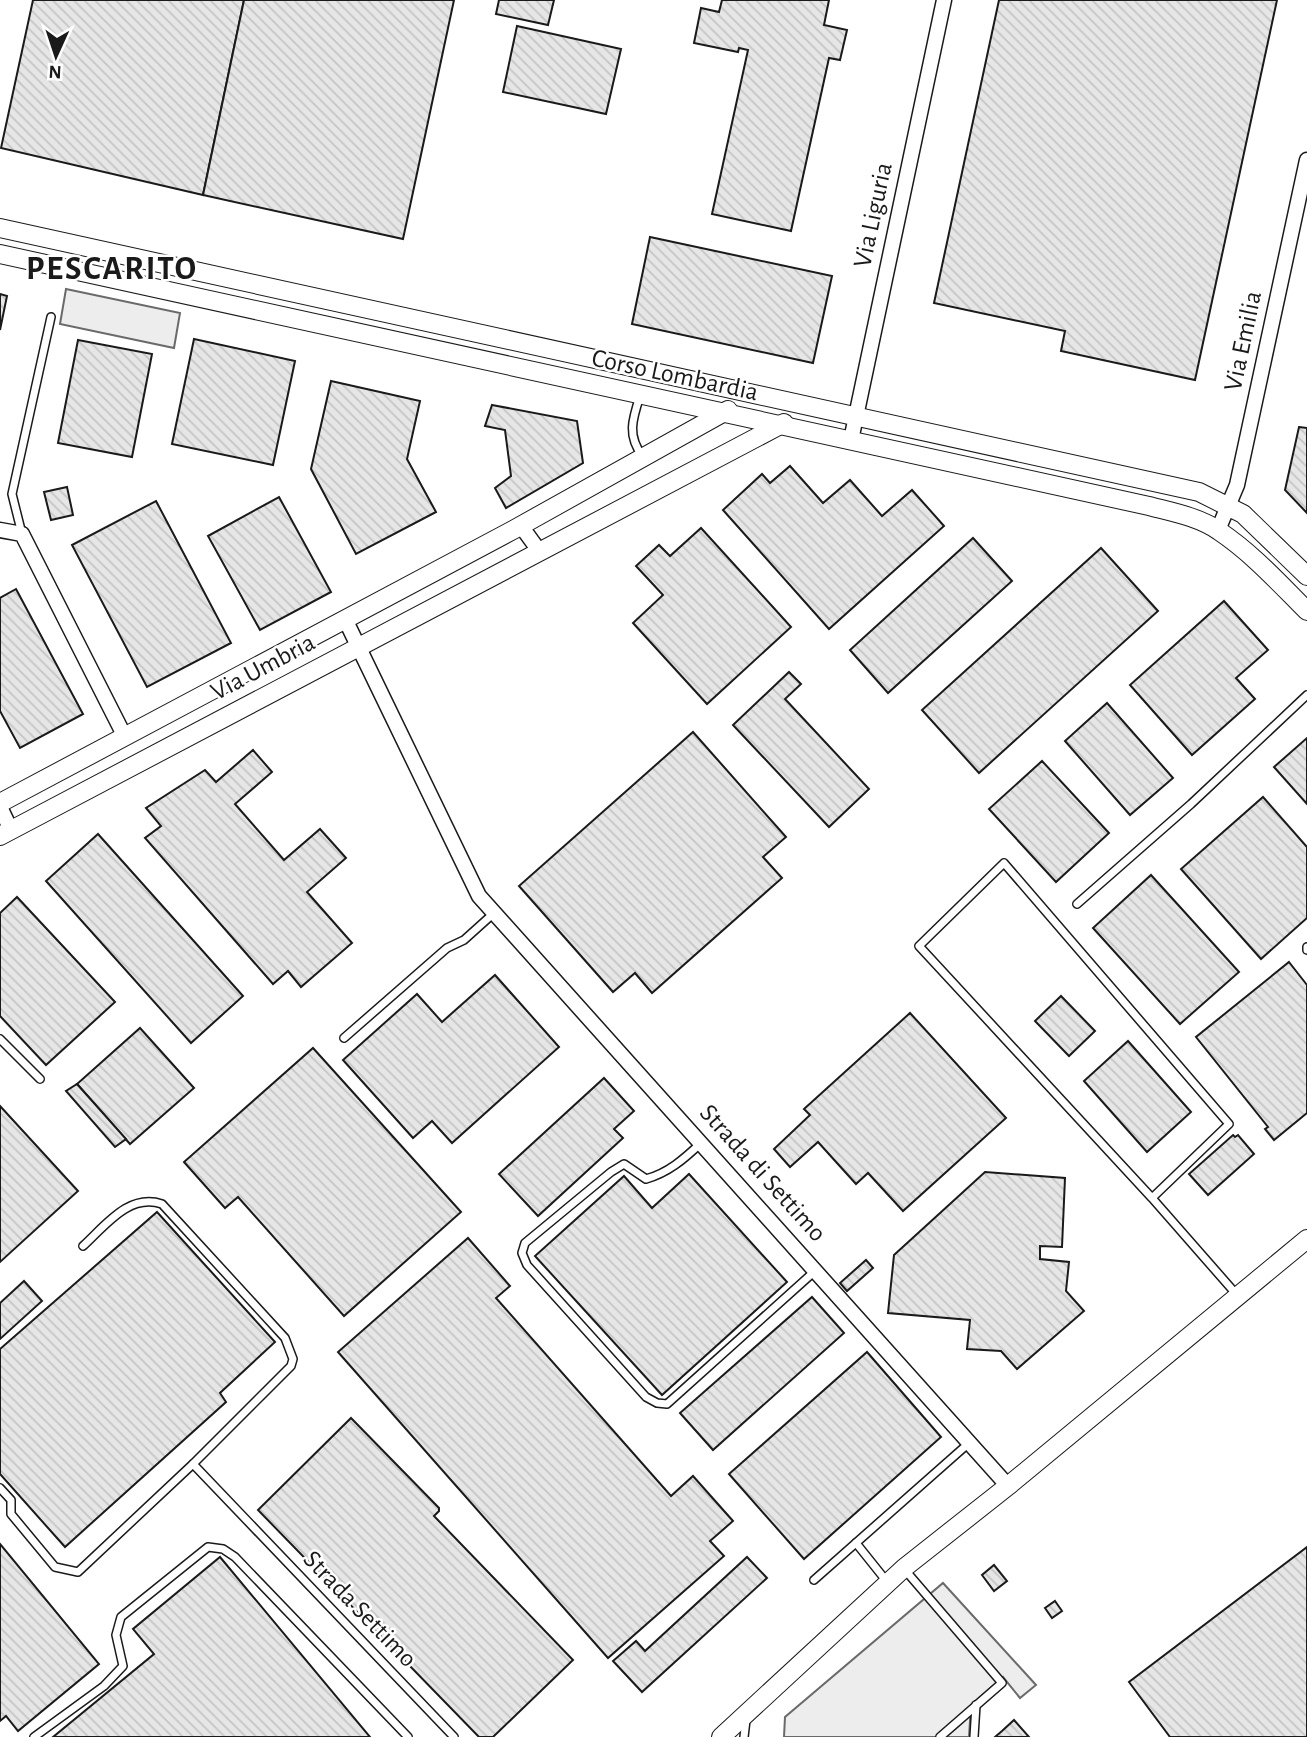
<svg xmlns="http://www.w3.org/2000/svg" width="1307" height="1737" viewBox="0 0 1307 1737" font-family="'Alegreya Sans',sans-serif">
<defs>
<pattern id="building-back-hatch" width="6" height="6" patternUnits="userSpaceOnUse" patternTransform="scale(1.75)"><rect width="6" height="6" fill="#e6e6e6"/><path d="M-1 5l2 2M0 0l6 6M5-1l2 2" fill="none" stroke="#c5c5c5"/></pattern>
</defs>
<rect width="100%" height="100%" fill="#fff"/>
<g fill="#ededed" stroke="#6a6a6a" stroke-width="2">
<polygon points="66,289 180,313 174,348 60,324"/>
<polygon points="943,1583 1036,1685 1020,1698 1003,1677 971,1705 969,1737 784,1737 785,1717"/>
</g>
<g fill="url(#building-back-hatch)" stroke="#1a1a1a" stroke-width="2">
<polygon points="33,0 244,0 203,195 1,148"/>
<polygon points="244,0 454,0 403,239 203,195"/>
<polygon points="499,0 554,0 548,25 496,14"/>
<polygon points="722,0 829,0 824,25 847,30 840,60 829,58 791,231 712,214 748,50 739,48 738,52 694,43 701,8 719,12"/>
<polygon points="999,0 1277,0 1195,380 1061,351 1065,331 934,303"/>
<polygon points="517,26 621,49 606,114 503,92"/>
<polygon points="650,237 832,276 813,363 632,324"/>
<polygon points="0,294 7,296 0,330"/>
<polygon points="194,339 295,361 273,465 172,444"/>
<polygon points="78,340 152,354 132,457 58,443"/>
<polygon points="331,381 420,401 407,459 436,512 356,554 311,469"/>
<polygon points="492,405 577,421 583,463 506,508 495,488 511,476 505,430 485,426"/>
<polygon points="1299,427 1307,428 1307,513 1285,490"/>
<polygon points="790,466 823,503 850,480 882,516 912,490 944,526 829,629 723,510 762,474 770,483"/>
<polygon points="67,487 73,515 51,520 44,492"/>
<polygon points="279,497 331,592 260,630 208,536"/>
<polygon points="156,501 231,643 147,687 72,545"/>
<polygon points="701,528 791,627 707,704 633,623 663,595 636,566 659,545 670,556"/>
<polygon points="973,538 1012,581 888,693 850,650"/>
<polygon points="1101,548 1158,611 979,773 922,710"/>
<polygon points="16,589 83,714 20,748 0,711 0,598"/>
<polygon points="1224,601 1268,650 1236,678 1255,699 1192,755 1130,685"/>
<polygon points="789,672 801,684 785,699 869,789 829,827 733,725"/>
<polygon points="1107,703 1173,778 1130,815 1065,741"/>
<polygon points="693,732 786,837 763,857 782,878 652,993 635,973 613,992 519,886"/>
<polygon points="1307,738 1307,804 1274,767"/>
<polygon points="253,750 272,772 235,804 284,860 320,829 346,858 307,892 352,943 301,987 288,971 273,984 145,838 161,826 146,808 205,770 216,782"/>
<polygon points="1042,761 1109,833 1056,882 989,809"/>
<polygon points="1263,797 1307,847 1307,918 1261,959 1181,869"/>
<polygon points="98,834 243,996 191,1043 46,881"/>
<polygon points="1151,875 1239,972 1180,1024 1093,928"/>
<polygon points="17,897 115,1002 46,1065 0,1016 0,913"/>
<polygon points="1289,962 1307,985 1307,1113 1274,1140 1265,1129 1268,1127 1196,1037"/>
<polygon points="495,975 559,1047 452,1143 432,1121 413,1138 343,1060 417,994 442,1022"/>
<polygon points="1061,996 1095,1031 1069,1056 1035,1021"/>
<polygon points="910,1013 1006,1118 903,1211 868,1173 856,1184 818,1142 790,1167 774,1149 810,1115 804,1109"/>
<polygon points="140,1028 194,1088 130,1144 77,1084"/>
<polygon points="1128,1041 1191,1112 1147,1152 1084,1081"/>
<polygon points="313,1048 461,1212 344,1316 238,1197 225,1208 184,1162"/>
<polygon points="604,1078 634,1111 614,1129 623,1138 538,1216 499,1174"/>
<polygon points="77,1084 126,1139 115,1147 66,1091"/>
<polygon points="0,1106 78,1191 0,1262"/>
<polygon points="1233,1135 1235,1137 1238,1135 1254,1154 1208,1195 1189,1174"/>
<polygon points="985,1172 1065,1178 1062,1247 1040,1246 1040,1259 1069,1262 1066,1291 1084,1311 1017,1369 1001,1351 967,1349 970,1320 888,1313 894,1255"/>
<polygon points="689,1174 787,1282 662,1395 535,1256 624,1176 652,1208"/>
<polygon points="157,1212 275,1342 220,1393 226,1402 65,1547 0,1474 0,1349"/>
<polygon points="468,1238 510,1286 496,1298 671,1496 693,1476 733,1521 710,1541 724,1556 608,1658 338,1352"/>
<polygon points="866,1260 873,1268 847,1291 840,1283"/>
<polygon points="24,1281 42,1301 0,1339 0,1303"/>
<polygon points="812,1297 844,1333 713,1450 680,1413"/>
<polygon points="867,1352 941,1437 804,1559 729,1474"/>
<polygon points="351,1418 439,1508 439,1511 434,1516 573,1660 493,1737 479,1737 258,1510"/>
<polygon points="0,1544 99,1664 18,1731 6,1716 0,1721"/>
<polygon points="1307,1547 1307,1737 1170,1737 1129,1682"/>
<polygon points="220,1557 370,1737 53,1737 154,1654 133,1629"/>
<polygon points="747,1557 767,1578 642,1692 613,1661 636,1641 645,1651"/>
<polygon points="994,1565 1007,1581 994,1591 982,1575"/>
<polygon points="1055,1601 1062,1611 1052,1618 1045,1608"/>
<polygon points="1014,1720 1029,1737 995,1737 1002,1731"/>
</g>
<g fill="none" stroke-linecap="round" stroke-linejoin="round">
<g stroke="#1a1a1a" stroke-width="10">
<g id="service">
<path d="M640,396C632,420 627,436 643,457"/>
<polyline points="22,534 12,494 51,317"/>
<polyline points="1077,904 1191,804 1307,695"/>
<polyline points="1307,947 1307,950"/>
<polyline points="344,1038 447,948 464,940 494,913"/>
<polyline points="0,1039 40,1079"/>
<path d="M701,1143C684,1159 668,1173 646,1179L624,1164L611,1172L525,1243L522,1253L527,1265L646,1397L657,1403L667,1404L815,1271"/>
<polyline points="1152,1198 1229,1124 1004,863 919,946 1152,1198 1237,1295"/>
<path d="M83,1246C106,1225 129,1193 162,1204L285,1338L293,1359L291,1366L193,1464"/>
<polyline points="0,1488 11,1500 11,1514 55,1567 78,1572 193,1464 454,1737"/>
<polyline points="856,1543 888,1583"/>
<polyline points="905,1570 1002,1683 940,1737"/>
<polyline points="814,1580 969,1443"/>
<polyline points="34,1737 104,1686 123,1666 116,1635 121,1617 208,1547 223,1549 235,1557 408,1737"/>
<polyline points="744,1737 746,1720"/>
<polyline points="974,1737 976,1705"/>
</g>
</g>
<g stroke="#1a1a1a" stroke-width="17">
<g id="minor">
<polyline points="851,440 944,0"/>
<polyline points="521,526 540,552"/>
<polyline points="0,530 22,534 125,737"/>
<polyline points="1218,530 1237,485 1307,160"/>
<polyline points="345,619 479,896 1008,1486"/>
<polyline points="0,807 11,830"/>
</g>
</g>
<g stroke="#1a1a1a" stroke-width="20">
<g id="tertiary">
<polyline points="0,228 1199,492 1243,514 1307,576"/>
<path d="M0,254L1149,506C1172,512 1199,517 1219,531C1252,553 1279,583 1307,611"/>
<polyline points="0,803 513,530 728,410"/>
<polyline points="0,836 784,423"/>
<polyline points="721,1737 904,1568 1008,1486 1307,1239"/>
</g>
</g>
<use href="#service" stroke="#fff" stroke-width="7"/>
<use href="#minor" stroke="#fff" stroke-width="14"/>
<use href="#tertiary" stroke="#fff" stroke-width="18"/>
</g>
<g text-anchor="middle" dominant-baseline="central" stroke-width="5" stroke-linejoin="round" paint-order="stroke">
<g font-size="26" fill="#1a1a1a" stroke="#fff">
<text transform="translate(873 215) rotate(-78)">Via Liguria</text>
<text transform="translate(1243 341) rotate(-78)">Via Emilia</text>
<text transform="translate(675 375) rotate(12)">Corso Lombardia</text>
<text transform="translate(263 667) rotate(-28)">Via Umbria</text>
<text transform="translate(763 1173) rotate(48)">Strada di Settimo</text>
<text transform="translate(360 1609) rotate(46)">Strada Settimo</text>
</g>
<g font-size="33" font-weight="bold" letter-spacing="2" fill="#1a1a1a" stroke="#fff">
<text x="112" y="269">PESCARITO</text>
</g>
</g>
<g transform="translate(56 56) rotate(183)" stroke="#ffffff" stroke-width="5" paint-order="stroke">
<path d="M0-5L12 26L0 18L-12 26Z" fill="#1a1a1a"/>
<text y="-10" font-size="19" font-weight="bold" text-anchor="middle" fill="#1a1a1a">N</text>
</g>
</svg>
